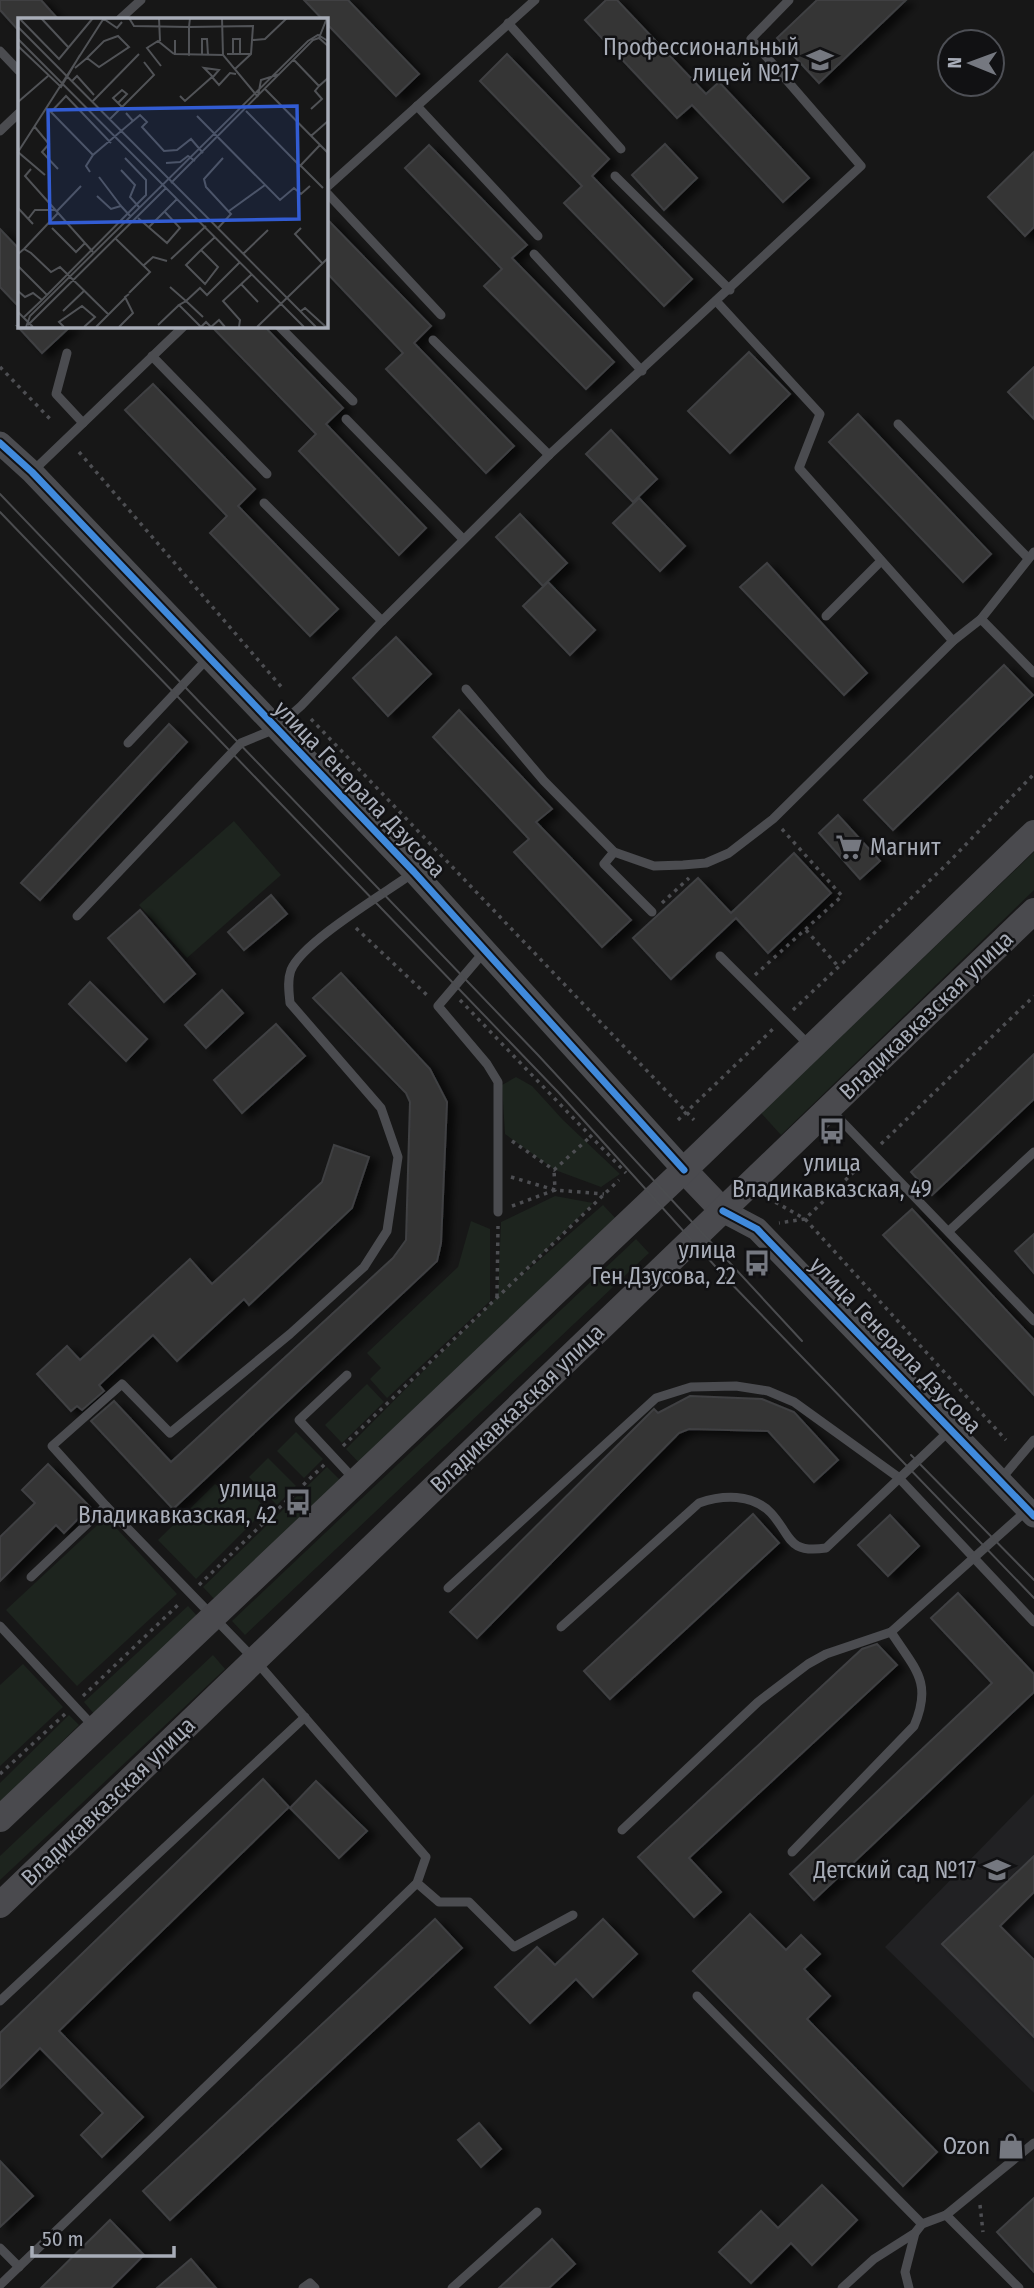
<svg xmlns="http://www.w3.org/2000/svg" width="1034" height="2288" viewBox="0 0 1034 2288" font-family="'Fira Sans Condensed',sans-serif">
<defs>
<filter id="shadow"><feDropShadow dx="8" dy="4.5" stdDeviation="3.5" flood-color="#0009"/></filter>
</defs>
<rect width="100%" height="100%" fill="#171717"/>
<polygon fill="#212123" points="1034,1794 1034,2093 885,1947"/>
<g fill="#1d241e">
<polygon points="234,821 281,875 187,958 139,905"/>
<polygon points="1034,852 1034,890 781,1135 761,1113"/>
<polygon points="516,1077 532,1086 563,1120 620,1174 601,1187 555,1170 505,1134 502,1085"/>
<polygon points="555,1196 593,1203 514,1282 603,1205 620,1223 363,1467 346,1449 498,1296 501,1222"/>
<polygon points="471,1221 490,1229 490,1301 387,1398 370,1379 381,1368 367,1353 458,1267"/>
<polygon points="636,1239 649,1253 245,1635 232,1621"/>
<polygon points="367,1384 384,1402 342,1443 325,1425"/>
<polygon points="296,1432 323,1459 304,1478 277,1451"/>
<polygon points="268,1458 296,1486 277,1505 249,1477"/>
<polygon points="327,1467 341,1481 217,1602 203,1587"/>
<polygon points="215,1484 229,1494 248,1490 266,1509 196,1579 158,1540"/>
<polygon points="106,1517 177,1594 77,1686 6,1610"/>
<polygon points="188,1606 199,1618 95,1715 84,1702"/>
<polygon points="213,1655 225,1669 0,1880 0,1856"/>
<polygon points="23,1664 63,1707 0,1766 0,1685"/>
<polygon points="69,1715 79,1725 0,1802 0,1783"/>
</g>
<g fill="#353536" stroke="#3f4043" stroke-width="2" filter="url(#shadow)">
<polygon points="0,0 41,0 58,19 19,19 19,31 0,10"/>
<polygon points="304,0 348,0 419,74 396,96"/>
<polygon points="606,0 617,0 706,94 719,82 809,178 783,202 692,105 677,118 585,20"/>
<polygon points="817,0 906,0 819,83 777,38"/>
<polygon points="507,54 609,159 592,176 692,279 664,306 564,203 582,186 480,81"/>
<polygon points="665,144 697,178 664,210 632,175"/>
<polygon points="429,145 527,245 512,258 614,362 586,389 484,286 502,269 405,168"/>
<polygon points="1034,152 1034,227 1025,236 988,197"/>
<polygon points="326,218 431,326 414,343 514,446 486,473 386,369 403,353 326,272"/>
<polygon points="0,229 19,249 19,307 0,287"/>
<polygon points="17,326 71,326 42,353"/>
<polygon points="211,326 264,326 343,408 326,424 426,528 399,555 299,451 316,434"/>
<polygon points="749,352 790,394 730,453 688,411"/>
<polygon points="1034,367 1034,419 1008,392"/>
<polygon points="153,384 255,489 238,506 338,609 310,636 210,533 227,516 125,410"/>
<polygon points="858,414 991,554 963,582 829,442"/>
<polygon points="611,430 657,479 633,502 586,454"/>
<polygon points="639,498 685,546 660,571 613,523"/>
<polygon points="520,514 567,563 543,586 496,537"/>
<polygon points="767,563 867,673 844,695 740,587"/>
<polygon points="548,582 595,630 570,655 523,606"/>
<polygon points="396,637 431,674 388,716 353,678"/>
<polygon points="1004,665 1033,695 893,830 864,800"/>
<polygon points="459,710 552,809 536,822 631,920 602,947 514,852 529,839 433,737"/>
<polygon points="169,724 187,742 40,900 21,883"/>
<polygon points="838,815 880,861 860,879 819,833"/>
<polygon points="794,853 831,893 768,953 736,918 671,979 633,938 698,878 731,913"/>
<polygon points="271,895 287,914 244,950 228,932"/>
<polygon points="140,910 195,974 164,1002 108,938"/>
<polygon points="341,973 430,1069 447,1102 441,1243 437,1261 173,1509 91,1421 114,1401 171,1462 393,1258 406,1240 410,1102 406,1093 313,998"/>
<polygon points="90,982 147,1039 126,1061 69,1004"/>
<polygon points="222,990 243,1013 206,1048 185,1025"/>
<polygon points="276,1024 305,1056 242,1113 214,1080"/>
<polygon points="1034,1054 1034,1099 932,1195 911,1172"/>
<polygon points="334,1145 369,1157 352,1208 249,1305 244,1299 177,1361 153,1335 99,1385 104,1391 82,1410 77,1406 71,1411 37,1374 67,1346 80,1360 190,1259 212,1284 322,1182"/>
<polygon points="912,1209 1034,1340 1034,1395 883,1235"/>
<polygon points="1034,1234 1034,1273 1015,1251"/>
<polygon points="690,1396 762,1399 794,1412 838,1460 814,1482 768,1431 689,1429 679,1433 477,1638 450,1612 654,1409 658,1413"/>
<polygon points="48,1464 90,1507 64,1533 56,1525 0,1581 0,1537 35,1503 22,1490"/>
<polygon points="753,1514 779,1543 610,1699 584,1671"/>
<polygon points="890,1515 919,1546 888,1576 858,1545"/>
<polygon points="958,1593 1034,1674 1034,1692 814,1900 790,1874 992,1683 931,1618"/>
<polygon points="877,1644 897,1665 689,1858 721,1892 694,1917 638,1857 862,1649"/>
<polygon points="263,1779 289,1807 59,2031 143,2117 102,2157 81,2135 103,2113 40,2048 0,2088 0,2033"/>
<polygon points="316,1781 367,1831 339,1858 290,1808"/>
<polygon points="1034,1856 1034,1892 1000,1926 1034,1960 1034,2037 942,1944"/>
<polygon points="750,1914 786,1950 801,1935 820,1954 804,1969 830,1996 807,2019 937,2152 903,2186 693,1971"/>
<polygon points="435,1919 462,1948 170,2220 143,2191"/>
<polygon points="603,1919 637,1954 593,1997 576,1979 530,2023 495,1987 537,1947 555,1965"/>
<polygon points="479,2123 501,2149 481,2167 458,2140"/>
<polygon points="0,2161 33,2196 0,2227"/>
<polygon points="822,2185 857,2220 812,2265 791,2243 751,2283 719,2252 761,2211 778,2228"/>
<polygon points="1034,2198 1034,2272 997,2232"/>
<polygon points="110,2220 144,2255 111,2288 41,2288"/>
<polygon points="552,2239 575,2264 549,2288 499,2288"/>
<polygon points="191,2259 216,2288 157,2288"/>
</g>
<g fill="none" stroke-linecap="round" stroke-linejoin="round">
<g stroke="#4d4e52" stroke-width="3.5" stroke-dasharray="3.5 5" stroke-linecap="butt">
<polyline points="0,367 53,422"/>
<polyline points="79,452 284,690"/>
<polyline points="311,719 694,1120"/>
<polyline points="662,903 689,878"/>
<polyline points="356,928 429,997"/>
<polyline points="806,930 837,965"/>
<polyline points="755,975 842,896 781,828"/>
<polyline points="460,1000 626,1173"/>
<polyline points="793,1010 946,865 1034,774"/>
<polyline points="678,1120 775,1027"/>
<polyline points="512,1141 554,1170 590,1137"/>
<polyline points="881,1144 1034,996"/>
<polyline points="860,1166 805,1219 1006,1440"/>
<polyline points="511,1177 555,1190 554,1170"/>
<polyline points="768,1198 805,1219 779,1223"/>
<polyline points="512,1206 555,1190 604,1194"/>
<polyline points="497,1297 498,1226"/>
<polyline points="343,1446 619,1180"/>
<polyline points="199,1585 325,1464"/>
<polyline points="83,1696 181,1602"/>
<polyline points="0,1774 65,1714"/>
<polyline points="980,2205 983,2232"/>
</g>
<g stroke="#4b4c50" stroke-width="9">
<polyline points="120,19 141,0"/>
<polyline points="508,23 621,149"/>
<polyline points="0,51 19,71"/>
<polyline points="417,106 538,236"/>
<polyline points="0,131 19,113"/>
<polyline points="615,176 730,290"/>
<polyline points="326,188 535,0"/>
<polyline points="326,192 441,315"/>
<polyline points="534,254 642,371"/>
<polyline points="717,302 820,414 799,468 953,641"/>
<polyline points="279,326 353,401"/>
<polyline points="433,340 549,455"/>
<polyline points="67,353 56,394 83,423"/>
<polyline points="152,356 267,474"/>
<polyline points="346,419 463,539"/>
<polyline points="898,424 1028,558"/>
<polyline points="33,471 184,326"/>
<polyline points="264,503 382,621"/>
<polyline points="826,616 881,561"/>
<polyline points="981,619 1034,552"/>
<polyline points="466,689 544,781 614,852 654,866 683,865 706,863 729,853 773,819 953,641 981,619 1034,673"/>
<polyline points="128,743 208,658"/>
<polyline points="614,852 604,864 652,912"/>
<polyline points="77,916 241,743 275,729 301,706 382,621 549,455 861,166 751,39 789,0"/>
<polyline points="484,952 438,1006 487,1064 498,1082 498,1212"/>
<polyline points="720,956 810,1046"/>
<polyline points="830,1109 1034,1321"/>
<polyline points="949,1231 1034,1152"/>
<polyline points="347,1375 299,1420 353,1478"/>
<polyline points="1001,1479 1034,1440"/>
<path d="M106,1506L52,1446L122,1384L170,1433L290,1334L364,1267L387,1231L398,1157L381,1108L290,1003C289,992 287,981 291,970C302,942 385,893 413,873"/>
<polyline points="31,1577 106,1506 254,1659 426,1857 417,1883 439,1902 469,1902 514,1947 573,1915"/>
<polyline points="448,1588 656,1398 691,1387 736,1386 768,1391 794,1402 898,1477 1034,1622"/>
<polyline points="0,1626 93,1726"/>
<path d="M561,1627L699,1503C722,1495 752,1493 771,1513C792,1536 787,1554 826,1548L949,1431"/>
<polyline points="622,1830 758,1702 808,1664 826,1654 891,1632"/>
<path d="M792,1852L914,1726C933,1682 915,1669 891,1632L1026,1511"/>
<polyline points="697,1996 922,2224"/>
<polyline points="0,2001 305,1717"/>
<polyline points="946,2215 1019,2288"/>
<polyline points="0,2248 19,2267"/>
<polyline points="0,2285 417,1883"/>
<polyline points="303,2288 310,2283 315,2288"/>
<polyline points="452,2288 537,2212"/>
<polyline points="842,2288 874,2259 915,2233 922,2224 946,2215 1034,2143"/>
<polyline points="909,2288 905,2272 915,2233"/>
</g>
<g stroke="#4b4c50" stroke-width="23">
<polyline points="0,443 32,472 414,872 684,1170"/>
<polyline points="723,1211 757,1229 1034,1516"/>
</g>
<g stroke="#4a4a4e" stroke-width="26">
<polyline points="684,1170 723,1211"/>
<polyline points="0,1819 684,1170 1034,833"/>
<polyline points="0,1905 1034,911"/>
</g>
<g stroke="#4b4c4f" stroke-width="2">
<polyline points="0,494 538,1055 802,1341"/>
<polyline points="0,512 558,1092 724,1276 1034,1598"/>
<polyline points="911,1455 1034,1580"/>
</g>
<g stroke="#111113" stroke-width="11">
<g id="cycleway">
<polyline points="0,443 32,472 414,872 684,1170"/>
<polyline points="723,1211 757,1229 1034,1516"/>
</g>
</g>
<use href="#cycleway" stroke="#408adc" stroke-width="7"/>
</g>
<defs>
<g id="university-bare" transform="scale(2.1)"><path d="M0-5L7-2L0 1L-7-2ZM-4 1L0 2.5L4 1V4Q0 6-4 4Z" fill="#757880" stroke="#111113" stroke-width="2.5" paint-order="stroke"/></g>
<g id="supermarket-bare" transform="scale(2.1)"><path d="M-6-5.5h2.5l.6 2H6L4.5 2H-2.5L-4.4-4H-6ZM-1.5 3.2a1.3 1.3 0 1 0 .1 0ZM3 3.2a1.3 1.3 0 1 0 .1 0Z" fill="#757880" stroke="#111113" stroke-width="2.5" paint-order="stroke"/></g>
<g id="bus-bare" transform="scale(2.1)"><path d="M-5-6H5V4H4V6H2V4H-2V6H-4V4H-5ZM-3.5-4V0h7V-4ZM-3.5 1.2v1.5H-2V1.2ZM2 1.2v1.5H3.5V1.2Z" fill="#757880" stroke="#111113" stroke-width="2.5" paint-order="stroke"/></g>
<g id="school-bare" transform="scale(2.1)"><path d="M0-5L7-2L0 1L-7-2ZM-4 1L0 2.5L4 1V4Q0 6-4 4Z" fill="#757880" stroke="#111113" stroke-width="2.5" paint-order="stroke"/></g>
<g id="shop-bare" transform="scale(2.1)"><path d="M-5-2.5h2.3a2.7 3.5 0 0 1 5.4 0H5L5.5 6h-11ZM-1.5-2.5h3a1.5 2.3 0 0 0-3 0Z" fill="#757880" stroke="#111113" stroke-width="2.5" paint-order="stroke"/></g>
</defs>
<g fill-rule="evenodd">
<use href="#university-bare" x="820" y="60"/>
<use href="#supermarket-bare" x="849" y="847"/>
<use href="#bus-bare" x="832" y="1131"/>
<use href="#bus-bare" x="757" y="1263"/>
<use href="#bus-bare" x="298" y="1502"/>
<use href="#school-bare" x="997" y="1870"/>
<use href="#shop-bare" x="1011" y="2146"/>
</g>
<g text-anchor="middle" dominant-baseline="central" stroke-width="5" stroke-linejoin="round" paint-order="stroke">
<g font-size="23" fill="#a8adb8" stroke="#111113" text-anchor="end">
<text x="799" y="47">Профессиональный<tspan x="799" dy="26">лицей №17</tspan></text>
<text x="870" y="847" text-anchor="start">Магнит</text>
<text x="832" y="1163" text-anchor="middle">улица<tspan x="832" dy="26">Владикавказская, 49</tspan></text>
<text x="736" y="1250">улица<tspan x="736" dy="26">Ген.Дзусова, 22</tspan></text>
<text x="277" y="1489">улица<tspan x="277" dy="26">Владикавказская, 42</tspan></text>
<text x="976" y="1870">Детский сад №17</text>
<text x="990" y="2146">Ozon</text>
</g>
<g font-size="23" fill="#a8adb8" stroke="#111113">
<text transform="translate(360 789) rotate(46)">улица Генерала Дзусова</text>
<text transform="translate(926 1015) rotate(-44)">Владикавказская улица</text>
<text transform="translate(896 1345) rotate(46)">улица Генерала Дзусова</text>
<text transform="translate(517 1408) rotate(-44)">Владикавказская улица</text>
<text transform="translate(108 1801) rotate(-44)">Владикавказская улица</text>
</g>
</g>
<g transform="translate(18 18)">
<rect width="310" height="310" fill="#171717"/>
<path fill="none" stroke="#515357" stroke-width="2" d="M1,0L41,41L75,0M23,0L51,30M111,0L116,8L171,9L172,0M141,0L142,23M204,0L205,37L240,79M86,1L99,10L104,4M0,9L298,309M301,20L309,0M0,21L286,309M157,22V36L205,37M235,22L247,21L269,0M0,28L43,69L62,37M209,36H232M215,36V21H222V36M184,37V21H189L190,37M171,38V9L235,8L233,36L217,51M276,42L301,68L310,60M143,48L129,30L140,23L156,36M57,50L69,40L81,49L111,29L100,18L86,23L69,40M194,59H195L201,52L186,50L195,59M54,63L59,58L76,77M247,71L310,135M162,78L167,83L194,59L201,67L212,55L218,56M240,78L243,62L262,56M0,84L30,58M74,84L121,36M104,89L136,57L126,44M293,91L304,81L297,73L301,68M32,93L75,137M228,93L282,148L302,127M33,94L48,78L93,125M179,98L262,182L276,170L283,176L292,168M92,101L104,89L100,85L109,76L104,72L95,80L100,85M115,103L122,97L129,104L124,109L146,133L159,132L173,121L185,135M16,108L31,126L24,134L40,151M293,118L310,103M148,145L162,144L170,138L177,143M283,148L305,170M13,151L7,158L75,234M103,152L117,167L112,179L121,189M72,154L68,148L75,137L115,103L108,95M27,157L0,134L86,0M81,159L103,188M153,165L295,22L301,20L310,28M79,178L93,191L103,188L113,199M0,190L15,206M39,193L63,168M211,193L247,167M120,200L149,225L162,210L147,194M10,201L17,192H38M131,209L159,181M34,210L58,234L67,225M200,210L213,196L188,169L186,161L205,140M283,210L277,216L304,245M98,221L132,254L111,275M6,231L40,195M183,232L200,249L187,266L168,247L183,232L197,219M0,236L6,231L13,235L33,254L42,249L91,297M225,236L250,212M153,241L188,208M0,248L29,277L24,282L15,275L7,279L0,273M125,248L135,239L149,243M223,266L240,284M152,269L168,283L161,287L183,309M29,277L128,177V162L107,140M45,293L67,272M283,293L287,290L308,309M0,294L15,309M185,299L168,283L182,270L189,277L222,244M5,300L24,282M10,307L148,170M140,307L161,287M8,309L12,298L290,23L300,17L310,23M46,309L41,304L64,288L77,299L66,309M78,309L107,280M101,309L115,295L107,279L111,276M183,309L188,304L193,309L201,302L207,309M221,309L222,302L205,283L234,256M239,309L310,240"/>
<path fill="#325cd3" fill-opacity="0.15" stroke="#325cd3" stroke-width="3.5" d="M279,88L281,201L32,205L30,92Z"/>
<rect width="310" height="310" fill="none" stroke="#a8adb8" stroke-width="3.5"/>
</g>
<g transform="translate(971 63) rotate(271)"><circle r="33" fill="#111113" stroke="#4d4f55" stroke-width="2"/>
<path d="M0-5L12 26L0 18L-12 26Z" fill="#757880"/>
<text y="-10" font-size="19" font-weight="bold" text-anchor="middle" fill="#a8adb8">N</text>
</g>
<path d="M32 2246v10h142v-10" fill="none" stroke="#a8adb8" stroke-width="3.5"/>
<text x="42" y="2246" font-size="21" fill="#a8adb8" stroke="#111113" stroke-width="5" paint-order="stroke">50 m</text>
</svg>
